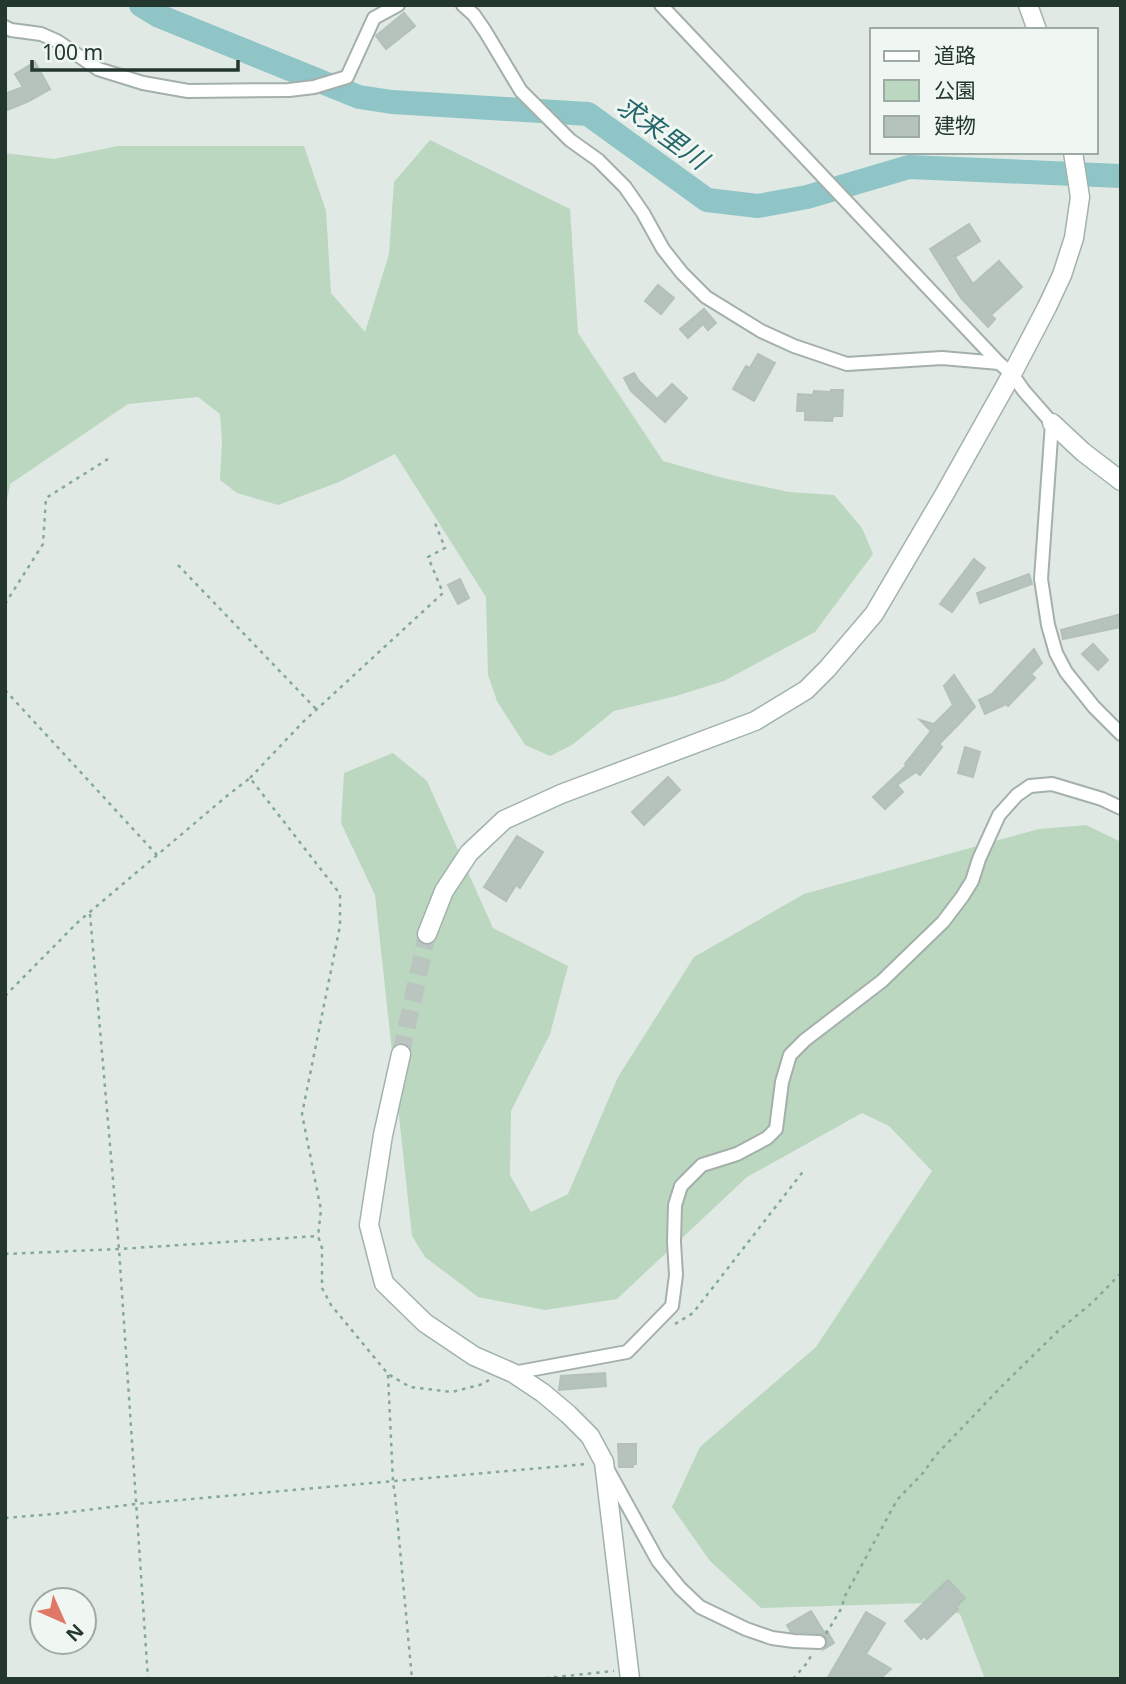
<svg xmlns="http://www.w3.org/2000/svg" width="1126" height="1684" viewBox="0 0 1126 1684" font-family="'Noto Sans','Noto Sans JP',sans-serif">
<rect width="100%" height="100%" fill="#e0e9e4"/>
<g fill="#bbd7c0">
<polygon points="430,140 570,209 578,333 663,461 723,478 789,492 834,495 862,528 873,554 815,632 724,681 676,696 614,711 572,745 550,756 525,745 497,701 488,675 486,597 395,454 339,482 278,505 237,493 220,480 222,441 220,414 198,397 128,404 10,484 5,511 5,153 54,159 118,146 304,146 326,211 331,293 365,332 389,254 394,182"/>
<polygon points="393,753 427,781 493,928 568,966 550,1034 511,1111 510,1175 531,1212 568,1194 618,1077 694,957 804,894 1039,829 1086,825 1121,842 1121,1679 985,1679 960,1614 926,1603 761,1608 710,1561 672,1507 700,1447 816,1347 932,1171 889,1126 862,1113 747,1177 617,1299 545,1310 478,1297 425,1257 412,1236 375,895 341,823 344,773"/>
</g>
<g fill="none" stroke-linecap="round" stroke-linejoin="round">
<polyline stroke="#8fc5c7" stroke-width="24" points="141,5 159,16 359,97 392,102 588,114 707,200 758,206 807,197 909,167 1121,176"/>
</g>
<g fill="#b6c3bd" stroke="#b3c1ba" stroke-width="2">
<polygon points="404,13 415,26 386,49 376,36"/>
<polygon points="35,62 50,89 29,101 5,111 5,94 23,87 15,74"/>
<polygon points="969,224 980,241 955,257 973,284 999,261 1022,287 991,315 995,319 988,327 961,298 930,249"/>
<polygon points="658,285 674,298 661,314 645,301"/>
<polygon points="704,309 716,323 708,330 703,324 688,338 680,329"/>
<polygon points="758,354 775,363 754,401 733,389 746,366 750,368"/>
<polygon points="634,373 639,381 657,399 672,384 687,398 665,422 631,391 624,378"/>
<polygon points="831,390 843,390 842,416 833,416 832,421 805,420 805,411 797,411 798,394 813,395 814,391 831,392"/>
<polygon points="974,559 985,568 952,612 940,604"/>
<polygon points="1029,574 1032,584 980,603 977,593"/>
<polygon points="460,579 469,598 458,604 448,585"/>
<polygon points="1121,614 1121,627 1063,639 1061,630"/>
<polygon points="1093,644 1108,660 1098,670 1082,654"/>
<polygon points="1034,649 1042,663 1031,674 1035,678 1008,706 1006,704 985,714 979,700 992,694"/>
<polygon points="954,675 975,707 955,728 951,729 953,730 939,744 942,747 920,775 916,772 897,785 903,792 885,809 873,797 907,765 905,764 931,731 920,720 934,724 953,705 944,686"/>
<polygon points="965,747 980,752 973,777 958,773"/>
<polygon points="668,777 680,790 644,825 632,812"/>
<polygon points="517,836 543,852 520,888 516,885 506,901 484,887"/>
<polygon points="605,1373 606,1386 559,1390 561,1376"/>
<polygon points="618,1444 636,1444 636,1464 633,1464 633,1467 619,1467"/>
<polygon points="948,1580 965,1598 956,1607 958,1609 927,1639 924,1636 921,1639 905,1621"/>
<polygon points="811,1611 824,1632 827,1631 834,1643 824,1649 828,1642 824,1635 819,1633 791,1632 787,1625"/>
<polygon points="866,1612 885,1623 866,1654 891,1669 880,1679 827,1679"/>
</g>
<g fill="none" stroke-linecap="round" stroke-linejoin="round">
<polyline stroke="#bac5c0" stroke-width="18" stroke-dasharray="18 9" stroke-linecap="butt" points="401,1054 427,934"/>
<g stroke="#a4b0aa" stroke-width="16">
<g id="street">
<polyline points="463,5 474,15 485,31 521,91 570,140 598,160 625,187 643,213 663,249 682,273 706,297 761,331 794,346 847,364 942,358 999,363"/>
<polyline points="661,5 999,363 1012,374 1024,391 1052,423 1041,579 1048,625 1056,653 1066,672 1094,707 1121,734"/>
<polyline points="5,27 11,30 41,34 57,41 98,69 143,83 188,91 289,90 314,87 347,77 374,18 398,5"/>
<polyline points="513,1373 627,1352 672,1306 676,1275 674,1242 675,1205 681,1186 702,1165 737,1154 767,1138 776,1129 782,1082 790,1055 805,1040 882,981 943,922 962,897 972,881 979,859 999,815 1017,795 1030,786 1052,784 1102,799 1121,808"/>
<polyline points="609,1472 658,1561 680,1588 700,1607 746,1629 772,1638 794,1641 819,1642"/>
</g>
</g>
<g stroke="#a1b3aa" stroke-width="21">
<g id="secondary">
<polyline points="1028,5 1037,30"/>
<polyline points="1052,423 1083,452 1121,481"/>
<polyline points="427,934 444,891 469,853 504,820 561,794 755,721 806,690 827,669 874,614 944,495 1012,374 1047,307 1062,275 1074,238 1080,197 1073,152"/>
<polyline points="401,1054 383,1135 369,1225 384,1283 425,1323 474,1356 513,1373 543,1393 568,1414 590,1436 604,1462 630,1679"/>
</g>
</g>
<g stroke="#84a899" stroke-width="2.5" stroke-dasharray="3.5 5" stroke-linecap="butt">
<polyline points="178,565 317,710"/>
<polyline points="5,604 43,544 46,498 108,459"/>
<polyline points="5,690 157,855"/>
<polyline points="250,778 303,722 443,593 428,557 445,548 435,523"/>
<polyline points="90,914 119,1249 148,1679"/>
<polyline points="5,996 78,922 228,795 250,778 340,894 340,926 302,1114 321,1210 318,1236 322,1248 322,1288 331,1305 388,1374 410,1387 452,1392 483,1384 489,1380"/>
<polyline points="5,1254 119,1249 318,1236"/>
<polyline points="675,1324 693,1313 805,1169"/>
<polyline points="388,1375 393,1482 395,1495 412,1679"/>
<polyline points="5,1518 53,1514 136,1504 587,1464"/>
<polyline points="826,1634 841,1609 845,1596 897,1500 923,1473 936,1455 1003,1385 1058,1331 1093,1302 1121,1273"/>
<polyline points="537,1679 614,1671"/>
<polyline points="793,1679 807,1663 812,1654"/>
</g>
<use href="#street" stroke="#fff" stroke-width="12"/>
<use href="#secondary" stroke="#fff" stroke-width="18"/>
</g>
<g text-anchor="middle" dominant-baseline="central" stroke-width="6" stroke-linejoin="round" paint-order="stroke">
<g font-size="26" font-style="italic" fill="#25666b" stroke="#f0f6f2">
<text transform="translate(663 132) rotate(36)">求来里川</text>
</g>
</g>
<rect width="1126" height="1684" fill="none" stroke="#23372f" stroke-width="14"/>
<rect x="870" y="28" width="228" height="126" fill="#f0f6f2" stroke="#9eaaa4" stroke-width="2"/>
<rect x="884" y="51" width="35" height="10" fill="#ffffff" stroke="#9eaaa4" stroke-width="2"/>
<text x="934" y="63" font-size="21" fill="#23372f">道路</text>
<rect x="884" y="80" width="35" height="21" fill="#bbd7c0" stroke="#9eaaa4" stroke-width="2"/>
<text x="934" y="98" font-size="21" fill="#23372f">公園</text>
<rect x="884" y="116" width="35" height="21" fill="#b6c3bd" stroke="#9eaaa4" stroke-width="2"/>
<text x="934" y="133" font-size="21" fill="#23372f">建物</text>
<g transform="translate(63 1621) rotate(135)"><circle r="33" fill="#f0f6f2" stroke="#9eaaa4" stroke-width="2"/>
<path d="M0-5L12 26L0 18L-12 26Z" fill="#df7867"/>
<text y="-10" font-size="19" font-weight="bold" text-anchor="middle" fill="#23372f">N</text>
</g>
<path d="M32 60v10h206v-10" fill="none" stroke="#23372f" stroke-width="3.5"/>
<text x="42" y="60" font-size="21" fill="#23372f" stroke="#f0f6f2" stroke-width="5" paint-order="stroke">100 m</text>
</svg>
